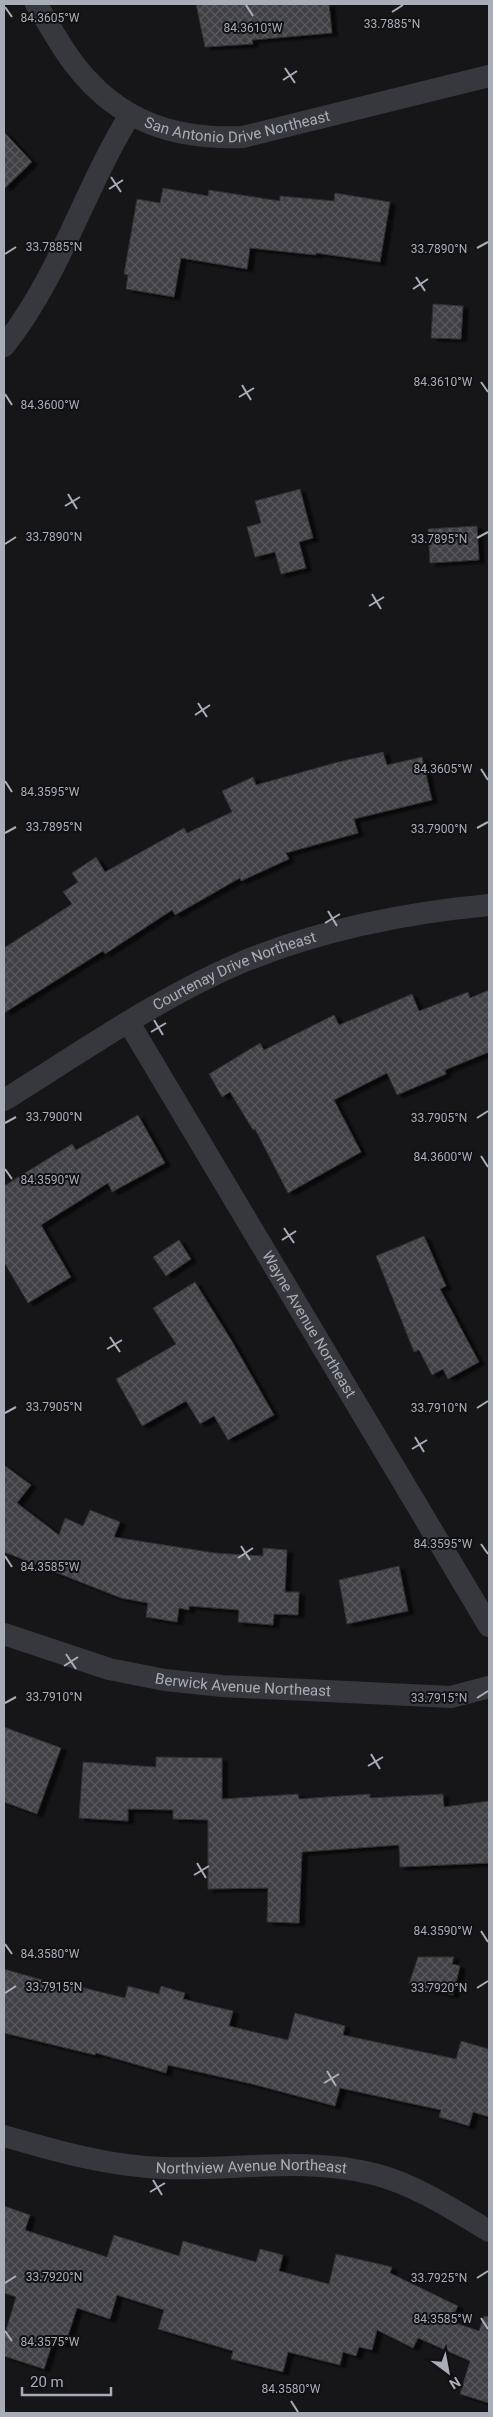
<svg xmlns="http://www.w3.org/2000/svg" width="493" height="2417" viewBox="0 0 493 2417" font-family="Roboto,sans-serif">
<defs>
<pattern id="building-cross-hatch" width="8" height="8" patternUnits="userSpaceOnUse" patternTransform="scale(1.25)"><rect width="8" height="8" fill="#404145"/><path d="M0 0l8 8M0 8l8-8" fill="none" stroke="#595a5e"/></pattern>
<filter id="shadow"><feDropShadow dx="5.5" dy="3" stdDeviation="1" flood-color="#0009"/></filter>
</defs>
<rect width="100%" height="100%" fill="#161618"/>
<g fill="url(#building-cross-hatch)" stroke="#303034" filter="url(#shadow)">
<polygon points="196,4 329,4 332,33 252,40 253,44 205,47"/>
<polygon points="4,132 32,162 4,189"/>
<polygon points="163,188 208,196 209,190 280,201 280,196 334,201 335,193 390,202 380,262 316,253 316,255 250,248 247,269 181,258 174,297 126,289 128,275 124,274 137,199 160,203"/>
<polygon points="433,304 463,306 461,339 431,338"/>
<polygon points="300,489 313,538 299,542 306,568 281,574 275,552 255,557 247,527 261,523 255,501"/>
<polygon points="477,526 479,560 430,563 428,529"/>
<polygon points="383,752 387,765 422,757 432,800 354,819 358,833 286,853 289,859 241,881 240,878 175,915 172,910 105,954 103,951 4,1013 4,948 72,904 63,892 78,882 72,873 96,857 105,872 184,828 187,833 232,812 222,791 253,777 256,785 338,762"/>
<polygon points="489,990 489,1052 445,1070 446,1074 397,1095 387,1073 334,1100 361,1152 288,1193 255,1129 253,1130 230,1092 222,1097 209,1074 260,1043 264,1050 334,1015 339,1025 412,994 419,1011 468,992 470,998"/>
<polygon points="138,1115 165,1163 112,1192 108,1183 41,1225 71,1277 28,1303 4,1262 4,1186 72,1144 76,1150"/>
<polygon points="424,1236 446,1286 440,1289 479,1362 448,1379 443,1369 432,1375 419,1350 414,1352 376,1256"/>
<polygon points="179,1240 191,1259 166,1276 153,1257"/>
<polygon points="195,1282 233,1343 274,1415 228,1440 214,1416 200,1424 186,1401 142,1426 116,1379 176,1344 153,1308"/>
<polygon points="4,1465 31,1485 17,1503 59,1535 65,1518 83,1526 90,1510 120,1522 114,1537 215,1553 263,1556 263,1548 287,1550 285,1592 299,1592 298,1615 274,1614 273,1625 238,1622 239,1610 189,1606 189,1610 179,1608 177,1622 146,1617 148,1603 121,1598 4,1552"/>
<polygon points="399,1566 408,1611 347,1624 339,1580"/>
<polygon points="4,1727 61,1748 37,1814 4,1802"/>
<polygon points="156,1757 222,1758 222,1799 298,1794 299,1799 370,1794 370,1798 443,1794 444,1807 489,1801 489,1863 400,1867 399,1845 302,1852 299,1923 267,1922 268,1888 208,1889 208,1820 173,1819 173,1810 128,1809 128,1821 79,1818 83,1762 156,1767"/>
<polygon points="418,1957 454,1957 452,1964 460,1966 453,1995 409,1984"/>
<polygon points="4,1969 63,1986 64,1983 125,1998 128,1986 159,1994 161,1986 185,1993 183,1999 233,2011 229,2026 288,2040 295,2013 345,2026 343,2035 456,2059 461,2041 489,2049 489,2117 473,2112 469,2126 439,2117 441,2110 340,2088 335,2106 252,2084 168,2065 166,2073 96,2053 95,2055 4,2033"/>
<polygon points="4,2206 30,2215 25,2230 107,2257 114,2235 179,2256 183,2241 256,2262 260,2249 283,2255 279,2271 329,2284 336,2254 392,2267 390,2273 458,2306 450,2321 479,2331 484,2316 489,2317 489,2403 460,2394 470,2361 418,2338 413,2348 377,2330 372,2350 359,2347 356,2356 343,2352 340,2365 288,2352 283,2372 231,2359 233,2351 158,2329 164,2310 117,2295 110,2319 77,2308 65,2345 53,2341 44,2369 4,2356 4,2337 16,2297 4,2293"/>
</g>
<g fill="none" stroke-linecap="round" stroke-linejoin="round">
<g stroke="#37383d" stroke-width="22">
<path id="s1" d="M36,4C49,24 60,46 75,65C118,121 174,140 243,137L489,76"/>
<path d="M4,346C59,278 84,189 130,115"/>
<path id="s2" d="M129,1023L489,1626"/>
<path id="s3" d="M4,1100C80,1053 156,999 240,963C319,930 404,913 489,905"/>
<path id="s4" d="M4,1634L109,1669L165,1680L222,1686L451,1697L489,1687"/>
<path id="s5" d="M4,2136C56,2151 108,2166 163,2168C233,2171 305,2156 374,2174C414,2184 454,2210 489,2231"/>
</g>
</g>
<path fill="none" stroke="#a8adb8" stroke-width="2" d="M246,5L253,16M5,7L12,17M392,12L403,5M285,68L295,83M283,80L297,71M111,177L121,192M109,189L123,180M477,248L488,242M5,254L16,247M416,277L425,291M413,289L428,279M481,382L488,392M242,385L251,400M5,394L12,405M239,397L254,388M68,494L77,509M65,506L80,497M477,538L488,532M5,544L16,537M372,594L381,609M369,606L384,597M198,703L207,717M195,715L210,705M481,769L488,780M5,781L12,792M477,828L488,822M5,833L16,827M328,911L337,926M325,923L340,914M154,1020L163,1035M151,1032L166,1023M477,1118L488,1111M5,1123L16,1117M481,1156L488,1167M5,1169L12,1179M284,1228L294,1243M282,1240L296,1231M110,1337L120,1352M107,1349L122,1340M477,1408L488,1401M5,1413L16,1407M415,1437L424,1452M412,1449L427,1440M481,1544L488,1554M241,1546L250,1560M5,1556L12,1567M238,1558L253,1548M66,1654L76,1669M64,1666L78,1657M477,1698L488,1691M5,1703L16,1697M371,1754L380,1769M368,1766L383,1757M197,1863L206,1878M194,1875L209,1866M481,1931L488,1942M5,1944L12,1954M477,1988L488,1981M5,1993L16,1986M327,2071L336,2086M324,2083L339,2074M153,2180L162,2195M150,2192L165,2183M477,2278L488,2271M5,2283L16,2276M481,2318L488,2329M5,2331L12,2341M291,2401L298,2412"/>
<g text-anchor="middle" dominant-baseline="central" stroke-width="4" stroke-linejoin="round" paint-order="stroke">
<g font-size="15" fill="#a8adb8" stroke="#111113">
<text stroke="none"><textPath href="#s1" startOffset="258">San Antonio Drive Northeast</textPath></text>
<text stroke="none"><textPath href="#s3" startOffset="265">Courtenay Drive Northeast</textPath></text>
<text stroke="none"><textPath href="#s2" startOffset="351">Wayne Avenue Northeast</textPath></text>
<text stroke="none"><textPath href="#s4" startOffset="246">Berwick Avenue Northeast</textPath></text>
<text stroke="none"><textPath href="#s5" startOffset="251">Northview Avenue Northeast</textPath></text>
</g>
</g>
<g font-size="12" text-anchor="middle" fill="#a8adb8" stroke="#111113" stroke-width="4" stroke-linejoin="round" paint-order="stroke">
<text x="50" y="22">84.3605°W</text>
<text x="392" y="28">33.7885°N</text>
<text x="253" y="32">84.3610°W</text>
<text x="54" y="251">33.7885°N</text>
<text x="439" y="253">33.7890°N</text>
<text x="443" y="386">84.3610°W</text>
<text x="50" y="409">84.3600°W</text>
<text x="54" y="541">33.7890°N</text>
<text x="439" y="543">33.7895°N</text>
<text x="443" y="773">84.3605°W</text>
<text x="50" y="796">84.3595°W</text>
<text x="54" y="831">33.7895°N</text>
<text x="439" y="833">33.7900°N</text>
<text x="54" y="1121">33.7900°N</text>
<text x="439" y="1122">33.7905°N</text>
<text x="443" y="1161">84.3600°W</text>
<text x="50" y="1184">84.3590°W</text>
<text x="54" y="1411">33.7905°N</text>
<text x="439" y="1412">33.7910°N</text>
<text x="443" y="1548">84.3595°W</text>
<text x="50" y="1571">84.3585°W</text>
<text x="54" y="1701">33.7910°N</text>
<text x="439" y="1702">33.7915°N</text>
<text x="443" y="1935">84.3590°W</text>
<text x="50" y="1958">84.3580°W</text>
<text x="54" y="1991">33.7915°N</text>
<text x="439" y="1992">33.7920°N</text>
<text x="54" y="2281">33.7920°N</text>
<text x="439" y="2282">33.7925°N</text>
<text x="443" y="2323">84.3585°W</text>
<text x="50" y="2346">84.3575°W</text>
<text x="291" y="2393">84.3580°W</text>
</g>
<rect width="493" height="2417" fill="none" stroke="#a8adb8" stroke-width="10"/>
<g transform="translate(448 2372) rotate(148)" stroke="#111113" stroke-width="4" paint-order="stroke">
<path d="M0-4L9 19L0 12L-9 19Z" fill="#a8adb8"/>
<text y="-8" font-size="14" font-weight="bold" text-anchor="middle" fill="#a8adb8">N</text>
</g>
<path d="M22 2387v8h89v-8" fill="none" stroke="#a8adb8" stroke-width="2.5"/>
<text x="30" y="2387" font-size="15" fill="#a8adb8" stroke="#111113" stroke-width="4" paint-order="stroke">20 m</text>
</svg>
